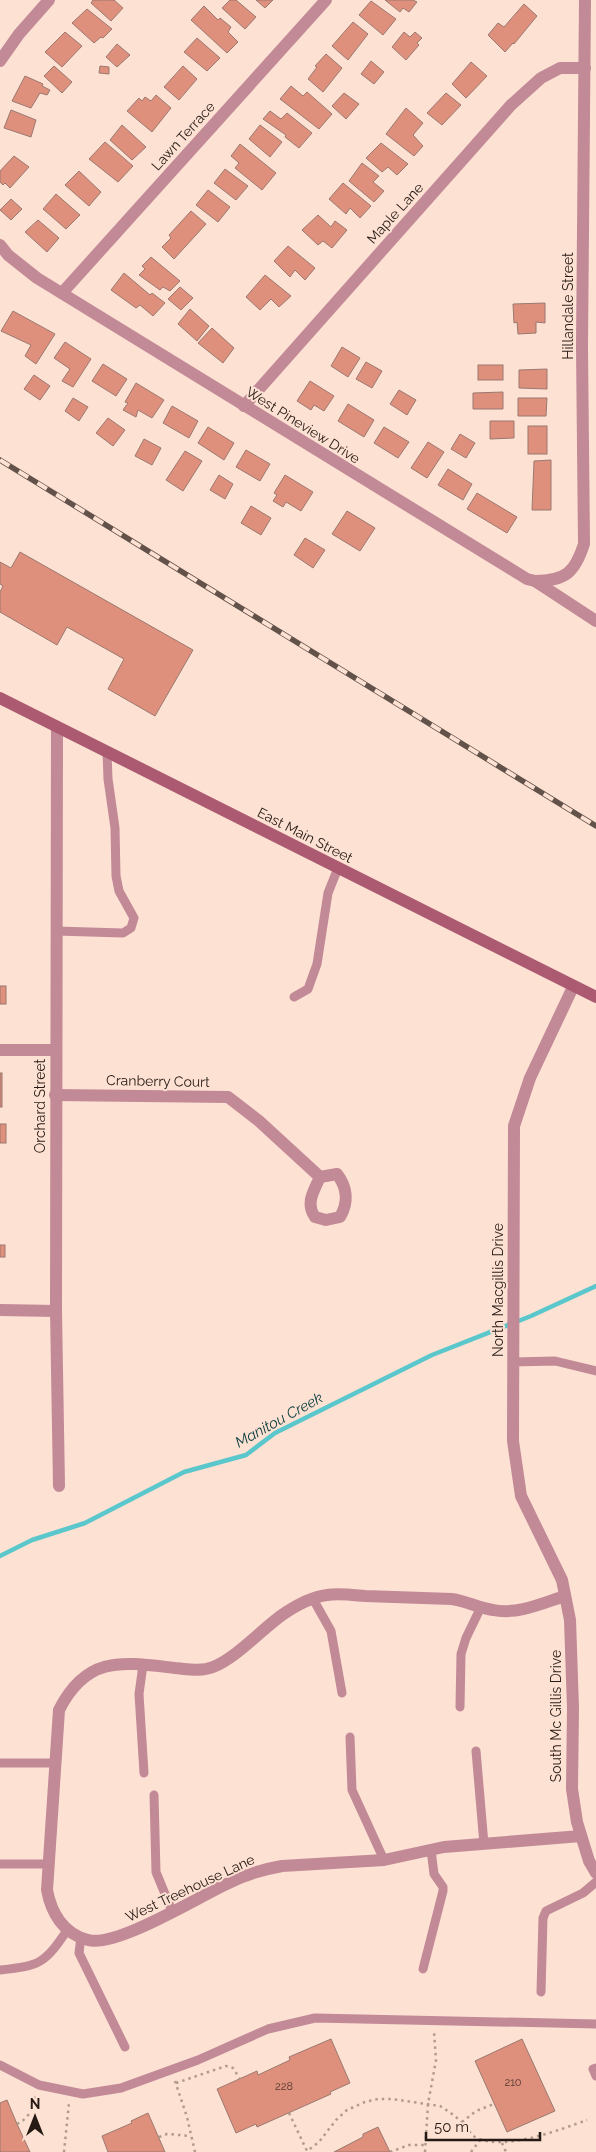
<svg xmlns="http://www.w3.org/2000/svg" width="596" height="2152" viewBox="0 0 596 2152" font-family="Raleway,sans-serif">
<rect width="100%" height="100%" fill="#fde1d3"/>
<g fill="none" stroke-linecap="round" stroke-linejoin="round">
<polyline stroke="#59c7cb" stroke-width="4.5" points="0,1556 32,1540 85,1523 184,1472 246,1455 275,1433 432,1355 531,1316 596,1286"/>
</g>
<g fill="#de907d" stroke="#9b7970">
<polygon points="93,0 114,0 123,8 111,21 91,3"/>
<polygon points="230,0 236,0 256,17 245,29 222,8"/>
<polygon points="256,0 273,0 265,8"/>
<polygon points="385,0 413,0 417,2 409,12 403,8 400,12"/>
<polygon points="371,1 396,19 383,35 359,15"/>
<polygon points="524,4 537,16 514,44 513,43 505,52 488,35 498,23 504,27"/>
<polygon points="204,6 218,20 220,18 231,27 228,32 238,42 227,53 191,20"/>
<polygon points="87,9 112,29 103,38 101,37 94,43 72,23"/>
<polygon points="353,22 368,34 348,60 332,46"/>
<polygon points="65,32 82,46 62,67 45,52"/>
<polygon points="404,32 410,37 415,32 422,38 417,43 419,45 406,60 392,47"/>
<polygon points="197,38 220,58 207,71 184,52"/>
<polygon points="117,44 130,55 117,67 106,57"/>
<polygon points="326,54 342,68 323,92 308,79 317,67 315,66"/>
<polygon points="371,61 384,72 374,84 361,74"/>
<polygon points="471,62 487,76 466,98 452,84"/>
<polygon points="54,66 72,82 62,93 44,76"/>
<polygon points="100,66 109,67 109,74 99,73"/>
<polygon points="183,66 197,79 179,100 164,87"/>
<polygon points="25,76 43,84 42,86 50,90 47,95 40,93 31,108 12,101"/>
<polygon points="291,86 303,96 307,92 332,114 319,129 280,99"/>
<polygon points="344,93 359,104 346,119 332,106"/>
<polygon points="446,93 461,105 442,125 427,113"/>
<polygon points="156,95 171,108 152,132 127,111 139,98 142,101 145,97 151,101"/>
<polygon points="406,108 423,123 413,135 423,146 414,156 386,134"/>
<polygon points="11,110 36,120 31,137 4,128"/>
<polygon points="270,111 281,119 287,113 312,133 299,148 285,137 286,135 263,119"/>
<polygon points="122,125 146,147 132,160 110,140"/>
<polygon points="260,125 282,142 270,157 249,139"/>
<polygon points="105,142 133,166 118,182 89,159"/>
<polygon points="381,143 408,164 397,175 388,167 382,172 366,158"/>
<polygon points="240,144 276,173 262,190 235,168 239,163 231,156"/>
<polygon points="14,156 29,167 10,188 5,183 3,185 0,182 0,171"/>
<polygon points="362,163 379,176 373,182 384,191 374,202 349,181"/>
<polygon points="225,169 248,186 236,200 214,183"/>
<polygon points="79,171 101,192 89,206 65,185"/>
<polygon points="343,183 371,206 360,218 350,208 346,214 329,199"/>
<polygon points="208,190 230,207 218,222 196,205"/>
<polygon points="56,194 80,215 66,229 43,209"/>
<polygon points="11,199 22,209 11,220 0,210"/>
<polygon points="191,211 206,224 174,259 162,247 171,238 169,235"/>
<polygon points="318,215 331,227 335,221 347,230 332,248 323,241 318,245 302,230"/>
<polygon points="38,220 59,238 47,252 25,232"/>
<polygon points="288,246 315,268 305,280 295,270 290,277 274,261"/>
<polygon points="151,257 180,281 170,291 163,287 160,290 139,275 145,269 142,266"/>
<polygon points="124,273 150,295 152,293 165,303 153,316 140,305 136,308 111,290"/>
<polygon points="265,275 291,296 279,307 271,299 260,310 246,297"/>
<polygon points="180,287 193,298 181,310 168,299"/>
<polygon points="545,303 545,323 536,322 536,333 518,334 517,322 514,323 513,304"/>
<polygon points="190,309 209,326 197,341 178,324"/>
<polygon points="13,311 55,334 36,364 25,356 31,345 1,331"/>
<polygon points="212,328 234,348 223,363 198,343"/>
<polygon points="65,342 91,359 73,387 62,381 70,369 54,358"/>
<polygon points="342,347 360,358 348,377 331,366"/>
<polygon points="366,362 382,371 372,388 356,379"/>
<polygon points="103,364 127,379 116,396 92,381"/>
<rect x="478" y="365" width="25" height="15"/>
<polygon points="547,369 547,389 519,388 519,370"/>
<polygon points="34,375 50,386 40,400 24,389"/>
<polygon points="310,381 334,396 324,411 314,405 311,410 297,401"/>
<polygon points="136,383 164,400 152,418 138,410 136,417 123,410 128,403 125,402"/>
<polygon points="399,390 416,400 407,415 390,404"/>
<polygon points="503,392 503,409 473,409 473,393"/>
<polygon points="73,398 88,407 79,421 65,411"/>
<polygon points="518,398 547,398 546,416 518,416"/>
<polygon points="348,404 374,420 364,437 338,421"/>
<polygon points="172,406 198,421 189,438 163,423"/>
<polygon points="108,418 125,430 113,446 96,433"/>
<polygon points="490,421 514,421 514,438 490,439"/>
<rect x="528" y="426" width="19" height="28"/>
<polygon points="208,427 234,443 224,460 198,443"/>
<polygon points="384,427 409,442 398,458 374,443"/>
<polygon points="460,434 475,443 466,458 451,449"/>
<polygon points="144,439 161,448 152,465 135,456"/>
<polygon points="428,442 444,452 427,478 411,468"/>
<polygon points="246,450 270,464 260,481 236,467"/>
<polygon points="185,451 202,461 183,491 166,480"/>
<polygon points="551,460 551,510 532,510 534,461"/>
<polygon points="448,469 472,484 463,500 438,485"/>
<polygon points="219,475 233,484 225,499 210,490"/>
<polygon points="285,475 313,492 301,511 286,502 283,507 273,501 277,495 274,493"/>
<polygon points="477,493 517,517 507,533 467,509"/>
<polygon points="251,506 271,518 261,535 241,523"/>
<polygon points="347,511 375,528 360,551 332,534"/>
<polygon points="305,538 325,550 313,568 294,555"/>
<polygon points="20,552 193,650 155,716 108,689 124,659 67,627 57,645 0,612 0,592 3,586 0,584 0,562 11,568"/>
<rect x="0" y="986" width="6" height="18"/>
<rect x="0" y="1073" width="2" height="34"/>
<rect x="0" y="1124" width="6" height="19"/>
<rect x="0" y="1245" width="5" height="12"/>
<polygon points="331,2039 350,2083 330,2092 331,2094 257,2127 256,2124 236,2133 217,2089 257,2071 258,2075 290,2060 289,2057"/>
<polygon points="522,2039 555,2111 507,2132 475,2061"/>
<polygon points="7,2100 17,2124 30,2152 0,2152 0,2103"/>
<polygon points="148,2113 165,2152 108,2152 102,2136 132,2123 131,2121"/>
<polygon points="378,2127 390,2152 334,2152 363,2137 363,2134"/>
</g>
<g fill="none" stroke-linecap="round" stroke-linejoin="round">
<g stroke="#b19b8f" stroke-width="2.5" stroke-dasharray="2.5 4" stroke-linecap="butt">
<polyline points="175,2081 187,2117 195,2152"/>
<polyline points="176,2083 226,2066 233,2068 240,2079"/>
<path d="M289,2113L307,2151L319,2142L336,2120L347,2110L365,2102L378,2099H392L440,2106C448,2111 456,2116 462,2123C467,2127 469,2133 475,2137C503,2152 559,2130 587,2120"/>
<polyline points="462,2122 476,2111 494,2104"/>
<path d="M17,2124C30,2118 32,2108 36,2096"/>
<polyline points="159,2137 167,2134 191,2136"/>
<polyline points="502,2143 506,2152"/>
<polyline points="64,2152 69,2103"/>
<polyline points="390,2152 409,2145 424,2145"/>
<polyline points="425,2152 428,2104 436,2060 434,2032"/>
<polyline points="471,2152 481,2139"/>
</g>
<g stroke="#c28997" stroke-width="9">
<polyline points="56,931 123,933 131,928 134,918 119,891 116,876 115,828 108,779 107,752"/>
<polyline points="294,997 308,989 317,964 328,893 338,868"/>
<polyline points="513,1362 555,1361 596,1371"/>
<polyline points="313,1599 331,1631 342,1693"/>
<polyline points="143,1665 139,1694 144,1773"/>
<polyline points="460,1707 461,1654 466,1638 481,1607"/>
<polyline points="350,1737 352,1790 384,1860"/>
<polyline points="476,1751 484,1844"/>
<polyline points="0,1763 56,1763"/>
<polyline points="154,1795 156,1872 172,1911"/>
<polyline points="0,1864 49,1864"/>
<polyline points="81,1937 79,1953 125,2047"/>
<polyline points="423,1969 443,1891 443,1887 434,1874 431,1850"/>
<path d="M0,1970C41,1966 45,1963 68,1929"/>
<polyline points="541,1992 543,1918 546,1911 583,1893 596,1882"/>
<polyline points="0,2065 39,2085 83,2094 121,2088 198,2060 268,2029 315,2018 596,2024"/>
<polyline points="596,2068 593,2069 596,2076"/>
</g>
<g stroke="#c28997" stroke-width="12">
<polyline points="0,61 19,34 49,0"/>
<polyline points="0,245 8,255 37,278 527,579 535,581 596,621"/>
<polyline points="62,293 326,0"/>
<polyline points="244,406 511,105 541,78 560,68 585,68"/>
<path d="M535,581C566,581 575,572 584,544L582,347L585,0"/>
<polyline points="57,727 56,1311 59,1486"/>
<polyline points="573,987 530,1078 514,1126 513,1441 521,1496 562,1580 570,1620 573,1708 572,1789 577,1822 589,1861 596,1873"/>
<polyline points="0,1050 55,1050"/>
<polyline points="55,1095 228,1097 259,1121 320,1177"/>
<path d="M337,1174C347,1187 349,1202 340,1217L326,1220L315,1217C305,1203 314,1191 320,1177Z"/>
<polyline points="0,1310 56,1311"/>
<path d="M565,1596C543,1603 517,1615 493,1610C479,1608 466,1601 452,1599C423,1598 394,1597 365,1596C353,1595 339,1593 327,1595C311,1597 295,1606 282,1615C261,1630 236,1658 213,1667C201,1672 187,1669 175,1668C122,1662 87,1655 59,1710L47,1890C51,1912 63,1934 88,1940C117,1948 201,1895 231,1882C247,1874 265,1869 282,1866L384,1860L444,1847L581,1836"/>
</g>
<polyline stroke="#ab5a71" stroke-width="12" points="0,698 596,997"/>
<g stroke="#62524a" stroke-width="5.5">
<polyline id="rail" points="0,460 596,826"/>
</g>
<use href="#rail" stroke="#fde1d3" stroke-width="4" stroke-dasharray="11" stroke-linecap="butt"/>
</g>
<g text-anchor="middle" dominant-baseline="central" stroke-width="4" stroke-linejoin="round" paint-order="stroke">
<g font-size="11" fill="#54382e">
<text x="513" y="2082">210</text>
<text x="284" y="2086">228</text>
</g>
<g font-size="14" fill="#261a14" stroke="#fde1d3">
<text transform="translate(183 136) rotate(-48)">Lawn Terrace</text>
<text transform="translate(395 213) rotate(-48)">Maple Lane</text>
<text transform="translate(568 306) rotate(-90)">Hillandale Street</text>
<text transform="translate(303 425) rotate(32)">West Pineview Drive</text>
<text transform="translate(305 835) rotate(27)">East Main Street</text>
<text transform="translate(158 1081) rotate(1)">Cranberry Court</text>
<text transform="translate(40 1106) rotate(-90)">Orchard Street</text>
<text transform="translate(498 1290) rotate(-90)">North Macgillis Drive</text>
<text transform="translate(556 1716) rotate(-90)">South Mc Gillis Drive</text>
<text transform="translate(190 1888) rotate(-25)">West Treehouse Lane</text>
</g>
<g font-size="15" font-style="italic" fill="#083d3f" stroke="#fde1d3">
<text transform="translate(279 1420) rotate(-29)">Manitou Creek</text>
</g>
</g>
<g transform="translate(35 2117)" stroke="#fde1d3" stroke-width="4" paint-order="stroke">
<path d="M0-4L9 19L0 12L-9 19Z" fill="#261a14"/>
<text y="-8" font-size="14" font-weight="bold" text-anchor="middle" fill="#261a14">N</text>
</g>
<path d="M426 2132v8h114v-8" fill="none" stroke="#261a14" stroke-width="2.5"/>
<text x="434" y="2132" font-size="15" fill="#261a14" stroke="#fde1d3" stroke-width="4" paint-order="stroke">50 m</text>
</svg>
